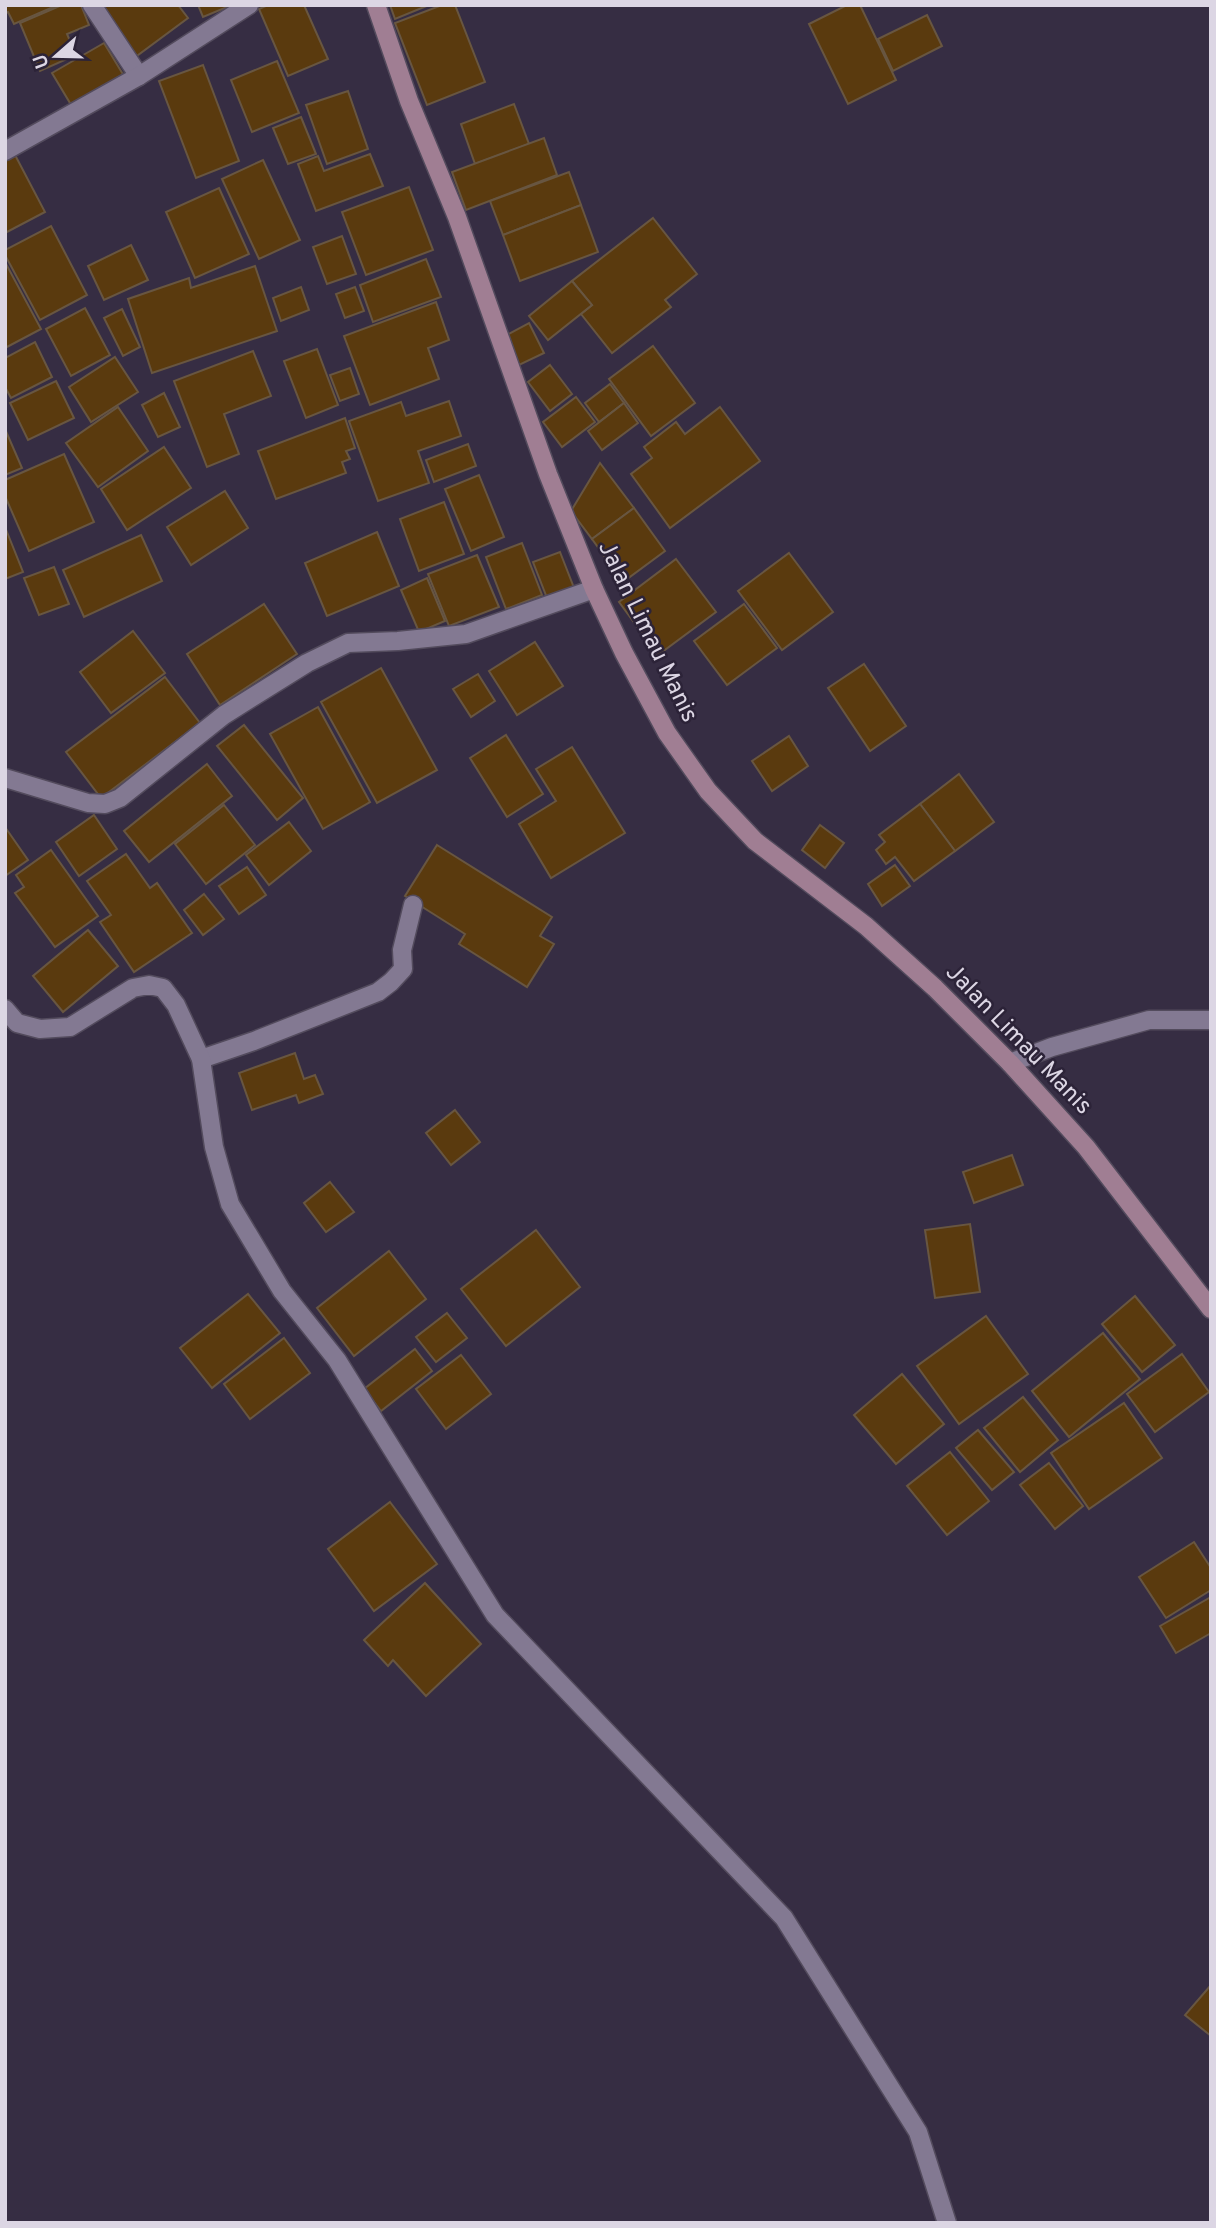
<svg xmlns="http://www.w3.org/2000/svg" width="1216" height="2228" viewBox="0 0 1216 2228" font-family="Overpass,sans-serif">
<rect width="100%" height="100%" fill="#362d43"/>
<g fill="#5a3a0e" stroke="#685641" stroke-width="2">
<polygon points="5,5 58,5 14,24 8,12 5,13"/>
<polygon points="62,5 81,5 89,25 67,34 76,55 40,71 20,23"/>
<polygon points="97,5 178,5 188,18 134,58"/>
<polygon points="198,5 232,5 203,17"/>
<polygon points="268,5 304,5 328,59 288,76 259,9"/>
<polygon points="390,5 429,5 395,19"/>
<polygon points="442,5 455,5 485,82 427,105 395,23"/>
<polygon points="847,5 860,5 896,80 848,104 809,24"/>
<polygon points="927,15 942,46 893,71 878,39"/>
<polygon points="104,43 124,76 73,108 52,73"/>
<polygon points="277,61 299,113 252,132 231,80"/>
<polygon points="203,65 239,161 196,178 159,81"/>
<polygon points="348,91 368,149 327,164 306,105"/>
<polygon points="514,104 529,144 475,164 461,124"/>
<polygon points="301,117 316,154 288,164 273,128"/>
<polygon points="544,138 557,175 466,210 452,172"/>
<polygon points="14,153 45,212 5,233 5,158"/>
<polygon points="370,154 383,186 316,211 298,164 318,156 324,171"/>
<polygon points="263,160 300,240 259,259 222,179"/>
<polygon points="569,172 581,205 503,235 490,201"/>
<polygon points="409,187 433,250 366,275 342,212"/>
<polygon points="219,188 249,254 195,278 166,212"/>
<polygon points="581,205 598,252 520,281 503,235"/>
<polygon points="653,218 697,274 665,300 671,307 612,353 581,314 592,305 572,281"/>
<polygon points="51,226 87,295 40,320 5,255 5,250"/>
<polygon points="342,236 356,274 327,284 313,247"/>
<polygon points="131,245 148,280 104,300 88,266"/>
<polygon points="426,259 441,297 373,322 360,285"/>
<polygon points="5,262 41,329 5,348"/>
<polygon points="255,266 277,331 152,373 128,299 189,278 191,288"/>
<polygon points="572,281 592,305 548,340 529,316"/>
<polygon points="301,287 309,310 281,321 273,298"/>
<polygon points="355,287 364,311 345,318 336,294"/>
<polygon points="436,302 449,340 428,348 439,379 370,405 344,336"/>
<polygon points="85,308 110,355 71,376 46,329"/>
<polygon points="122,309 140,347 123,356 104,318"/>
<polygon points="529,323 544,353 519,365 505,336"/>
<polygon points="35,342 52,377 11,398 5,387 5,358"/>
<polygon points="653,346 695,403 651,436 609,379"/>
<polygon points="317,349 338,405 306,418 284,361"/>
<polygon points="253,351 271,396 224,414 239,454 207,467 174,381"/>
<polygon points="115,357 138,392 91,422 69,387"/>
<polygon points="550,365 572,394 550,411 528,382"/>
<polygon points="350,368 359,394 340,401 330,375"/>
<polygon points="56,381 74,418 28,440 10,403"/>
<polygon points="610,384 624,403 599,422 585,403"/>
<polygon points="164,393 180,427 158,437 142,405"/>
<polygon points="576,397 595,422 562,447 543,422"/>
<polygon points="449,401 461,436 418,451 429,483 378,501 349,421 401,402 406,416"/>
<polygon points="624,403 638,423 602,450 588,431"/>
<polygon points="118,407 148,451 98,487 66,443"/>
<polygon points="720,407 760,461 670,528 631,474 652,458 644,447 676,422 685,434"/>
<polygon points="345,418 355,448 346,451 350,459 342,462 346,473 276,499 258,451"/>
<polygon points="5,429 22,468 5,475"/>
<polygon points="468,444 476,466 434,482 426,460"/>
<polygon points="164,447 191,488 127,530 101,489"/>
<polygon points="64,454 94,522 29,551 5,496 5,480"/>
<polygon points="600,463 634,508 592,539 571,511"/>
<polygon points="479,475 504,537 471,551 445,489"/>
<polygon points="225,491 248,528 191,565 167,527"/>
<polygon points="444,502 464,554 419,571 400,519"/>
<polygon points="634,508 665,551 623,582 592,539"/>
<polygon points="5,527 23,572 5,579"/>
<polygon points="377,532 399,586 327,616 305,563"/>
<polygon points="141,535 162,581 84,617 63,570"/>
<polygon points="522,543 542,595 506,609 486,557"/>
<polygon points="560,552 576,593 549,603 533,562"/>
<polygon points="789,553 833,612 782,650 738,591"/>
<polygon points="477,555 499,607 449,626 428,574"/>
<polygon points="676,559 716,612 658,655 619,602"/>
<polygon points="54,567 69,604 39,615 24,578"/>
<polygon points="427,578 445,621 419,632 401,590"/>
<polygon points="264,604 297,654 220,705 187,654"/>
<polygon points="744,604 777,648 727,685 694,641"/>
<polygon points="133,631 165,673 111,713 80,672"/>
<polygon points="535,642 563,686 517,715 489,671"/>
<polygon points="864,664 906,726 870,751 828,688"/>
<polygon points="381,668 437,770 377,803 321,702"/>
<polygon points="478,674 495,701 471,717 453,689"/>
<polygon points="165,677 200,723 101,798 66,752"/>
<polygon points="318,707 370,802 323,829 270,734"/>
<polygon points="244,725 303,798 277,820 217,746"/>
<polygon points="506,735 543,794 507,817 470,758"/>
<polygon points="789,736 808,766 772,791 752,761"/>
<polygon points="572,747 625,833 551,878 519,824 556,801 536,769"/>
<polygon points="207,764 232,796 149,862 124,831"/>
<polygon points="959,774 994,822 955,851 920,804"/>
<polygon points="920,804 955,851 914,881 895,857 886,864 876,850 885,842 879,835"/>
<polygon points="224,805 255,845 206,884 175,844"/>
<polygon points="94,815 117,849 79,876 56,842"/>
<polygon points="289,822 311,851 269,885 246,855"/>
<polygon points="820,825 844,843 825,868 802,850"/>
<polygon points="5,827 28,860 5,876"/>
<polygon points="437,845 552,917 540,936 554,944 527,987 459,944 465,934 405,896"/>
<polygon points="51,850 98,916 55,947 15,893 24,887 16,875"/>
<polygon points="126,854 150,888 157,883 192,933 134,972 100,922 111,915 87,881"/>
<polygon points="895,865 910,886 882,906 868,884"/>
<polygon points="247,867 266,895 239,914 219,886"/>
<polygon points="204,894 224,919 203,935 184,910"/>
<polygon points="88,930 118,966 63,1012 33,976"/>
<polygon points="295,1053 304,1079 315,1075 323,1094 299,1103 296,1095 252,1110 239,1073"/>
<polygon points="455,1110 480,1142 451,1165 426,1133"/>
<polygon points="1012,1155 1023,1185 974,1203 963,1172"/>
<polygon points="330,1182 354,1212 326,1232 304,1203"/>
<polygon points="970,1224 980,1292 935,1298 925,1230"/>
<polygon points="536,1230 580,1287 506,1346 461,1289"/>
<polygon points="389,1251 426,1299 354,1356 317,1308"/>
<polygon points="248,1294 280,1333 212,1388 180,1348"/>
<polygon points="1135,1296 1175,1345 1142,1372 1102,1324"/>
<polygon points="447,1313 467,1338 436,1362 416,1337"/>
<polygon points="986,1316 1028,1374 959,1424 917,1366"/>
<polygon points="1103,1333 1140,1379 1069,1437 1032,1391"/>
<polygon points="284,1338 310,1373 250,1419 224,1384"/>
<polygon points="415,1349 432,1371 381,1411 364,1389"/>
<polygon points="1182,1354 1209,1392 1155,1432 1127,1394"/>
<polygon points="461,1355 491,1394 446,1429 416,1389"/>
<polygon points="902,1374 944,1424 896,1464 854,1415"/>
<polygon points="1023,1397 1058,1440 1020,1472 984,1428"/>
<polygon points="1124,1403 1162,1458 1089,1509 1051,1453"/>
<polygon points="978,1430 1014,1472 992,1490 956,1448"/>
<polygon points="950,1452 989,1501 947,1535 907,1486"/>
<polygon points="1049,1463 1083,1506 1055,1529 1020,1485"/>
<polygon points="390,1502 437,1564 374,1611 328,1549"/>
<polygon points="1194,1542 1211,1568 1211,1590 1166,1618 1139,1577"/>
<polygon points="425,1583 481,1644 426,1696 393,1660 388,1666 364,1640"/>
<polygon points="1211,1597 1211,1633 1176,1653 1160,1626"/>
<polygon points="1211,1985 1211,2036 1185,2015"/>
</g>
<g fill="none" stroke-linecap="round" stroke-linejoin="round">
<g stroke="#534b5d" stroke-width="21">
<polyline id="lane" points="201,1059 254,1041 378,992 391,982 403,969 402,950 413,905"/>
</g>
<g stroke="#534b5d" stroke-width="21">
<g id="street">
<polyline points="92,5 139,76"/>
<polyline points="5,151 139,76 249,5"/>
<polyline points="5,778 88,803 105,804 120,798 224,715 307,663 348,643 398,641 466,634 594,589"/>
<polyline points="5,1009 17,1023 40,1029 70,1027 133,988 149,985 163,988 176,1005 201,1059 214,1147 230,1204 282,1291 337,1360 495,1615 784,1918 918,2132 947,2223"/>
<polyline points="1010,1063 1052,1047 1149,1020 1211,1020"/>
</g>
</g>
<g stroke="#534b5d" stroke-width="21">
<polyline id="secondary" points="376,5 409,101 457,217 548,474 594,589 624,653 667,733 708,791 755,841 866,926 935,988 1010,1063 1086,1147 1211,1309"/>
</g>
<use href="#lane" stroke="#837992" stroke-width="18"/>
<use href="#street" stroke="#837992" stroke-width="18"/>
<use href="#secondary" stroke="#a07e93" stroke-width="18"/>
</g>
<g text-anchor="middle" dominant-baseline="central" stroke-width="5" stroke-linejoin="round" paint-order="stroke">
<g font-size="24" fill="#dcd6e4" stroke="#2c2338">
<text transform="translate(647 632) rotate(64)">Jalan Limau Manis</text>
<text transform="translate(1018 1040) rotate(46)">Jalan Limau Manis</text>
</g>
</g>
<rect width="1216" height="2228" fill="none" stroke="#dcd6e4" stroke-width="14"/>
<g transform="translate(56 56) rotate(250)" stroke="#2c2338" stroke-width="5" paint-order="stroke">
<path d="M0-5L12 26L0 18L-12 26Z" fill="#dcd6e4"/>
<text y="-10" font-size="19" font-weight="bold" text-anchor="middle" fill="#dcd6e4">U</text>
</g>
</svg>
